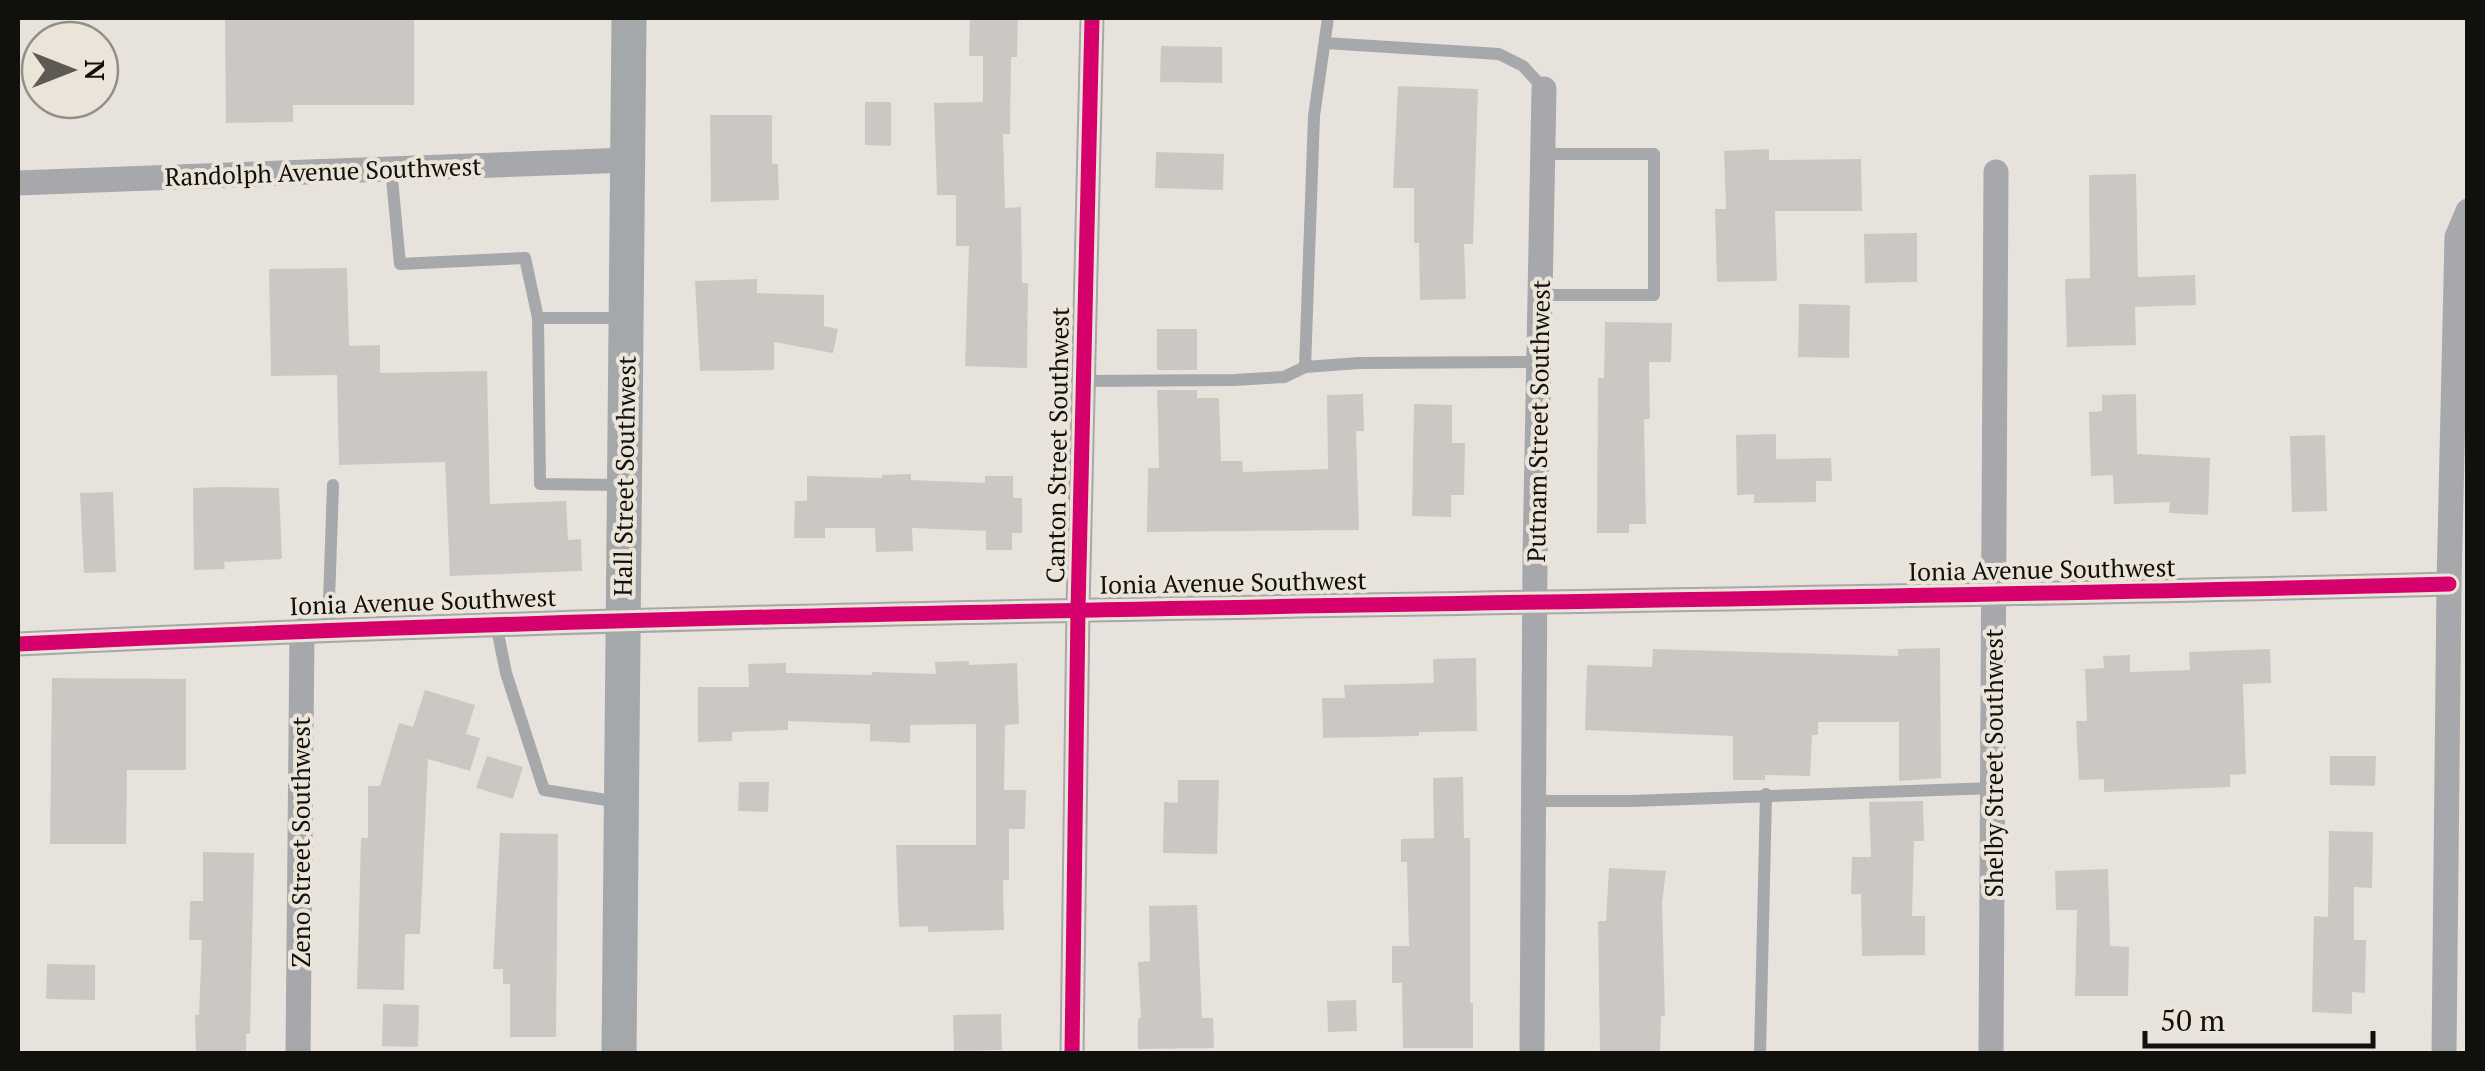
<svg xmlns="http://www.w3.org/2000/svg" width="2485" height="1071" viewBox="0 0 2485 1071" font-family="'PT Serif',serif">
<rect width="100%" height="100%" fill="#e7e3dc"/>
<g fill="#cbc8c3">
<polygon points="225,18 414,18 414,105 293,105 293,122 226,123"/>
<polygon points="970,18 1018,18 1017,57 1011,57 1010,134 1003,134 1005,208 1021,207 1022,283 1028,283 1027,368 965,366 969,246 956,246 956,195 937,195 934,103 983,102 983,56 969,56"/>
<polygon points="1161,46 1222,47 1222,83 1160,82"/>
<polygon points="1398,86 1478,89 1473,244 1464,244 1466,299 1420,300 1419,243 1414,243 1414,188 1393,188"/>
<polygon points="865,102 891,102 891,146 865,145"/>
<polygon points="710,115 772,115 772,164 778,164 779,200 711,202"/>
<polygon points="1769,149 1769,160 1861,159 1862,211 1775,211 1777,281 1717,282 1715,209 1726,209 1724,151"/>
<polygon points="1156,152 1224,154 1223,190 1155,188"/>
<polygon points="2136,174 2138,277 2195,275 2196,305 2135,307 2136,345 2067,347 2065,279 2090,278 2089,175"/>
<polygon points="1917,233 1917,282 1865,283 1864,234"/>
<polygon points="347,268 349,346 380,345 380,373 487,371 490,504 566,501 568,540 581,539 582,571 450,576 445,462 339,465 337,375 271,376 269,269"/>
<polygon points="757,279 757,293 824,295 824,326 838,329 833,353 774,342 774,370 700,371 695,281"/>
<polygon points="1799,304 1850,305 1849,358 1798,357"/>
<polygon points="1605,322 1672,323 1671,362 1649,362 1650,419 1644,419 1646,524 1629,524 1629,533 1597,533 1598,378 1604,378"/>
<rect x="1157" y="329" width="40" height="41"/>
<polygon points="1157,390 1197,390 1197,398 1219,398 1221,461 1242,461 1243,472 1328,469 1327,395 1363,394 1364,431 1356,431 1359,530 1147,532 1148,468 1159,468"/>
<polygon points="2136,394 2137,454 2210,458 2208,515 2169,513 2170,502 2114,504 2113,475 2091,476 2089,412 2102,411 2102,395"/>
<polygon points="1414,404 1452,405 1452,443 1465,443 1464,495 1451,495 1451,517 1412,516"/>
<polygon points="1776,434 1776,459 1831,458 1832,481 1816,481 1816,502 1754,503 1754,494 1737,495 1736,435"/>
<polygon points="2325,435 2327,511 2292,512 2290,436"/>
<polygon points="911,474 911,480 985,483 985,476 1013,476 1013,498 1022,498 1022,533 1012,533 1012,550 986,550 986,531 912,528 913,551 876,552 875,528 825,528 825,538 794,538 795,501 807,501 807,476 882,478 882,475"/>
<polygon points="222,487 279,488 282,559 224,562 225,569 194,570 193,488"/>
<polygon points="113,492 116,572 84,573 80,493"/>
<polygon points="1940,648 1941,778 1899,781 1899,722 1818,722 1818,735 1812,735 1810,776 1765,775 1765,780 1733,780 1733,736 1585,730 1587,665 1652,667 1653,649 1898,656 1898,649"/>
<polygon points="2270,649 2271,683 2243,684 2246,774 2230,775 2230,787 2104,792 2104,779 2079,780 2076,721 2087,721 2085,669 2104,668 2103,656 2130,655 2130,672 2190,670 2189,652"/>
<polygon points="1476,658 1477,731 1419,732 1419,736 1323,738 1322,698 1345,698 1344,685 1434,683 1433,659"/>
<polygon points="969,661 969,665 1017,663 1019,724 1005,725 1004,790 1026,790 1025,829 1009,829 1009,880 1003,880 1004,930 928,932 928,926 899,927 896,845 976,845 976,724 910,725 910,743 870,741 870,724 788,721 788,730 732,732 732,741 698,742 698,687 749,687 748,664 786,663 786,673 872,675 872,672 936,674 935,662"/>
<polygon points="52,678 186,679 186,770 127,770 126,844 50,844"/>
<polygon points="425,690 475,705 466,734 480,738 470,771 428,759 420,934 405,934 404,990 357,989 361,838 368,838 368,786 380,786 399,723 413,727"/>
<polygon points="487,756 523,767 513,799 476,788"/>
<polygon points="2330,756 2376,756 2375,786 2330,785"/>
<polygon points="1463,777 1464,838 1470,838 1470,1003 1473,1003 1473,1048 1403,1048 1402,983 1392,983 1392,946 1409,946 1407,862 1401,862 1401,839 1434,838 1433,778"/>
<polygon points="1178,780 1219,780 1217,854 1163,853 1164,802 1178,803"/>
<polygon points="739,782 769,782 768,812 738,811"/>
<polygon points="1923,801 1924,841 1914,841 1912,916 1925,916 1925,955 1862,956 1861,894 1851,894 1852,857 1871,857 1869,802"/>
<polygon points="2329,831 2373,832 2372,888 2354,887 2354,940 2366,940 2365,993 2352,992 2352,1014 2312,1012 2314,916 2328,917"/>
<polygon points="500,833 558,834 556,1037 510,1037 510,984 503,984 503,969 493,969"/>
<polygon points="203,852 254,853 250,1034 246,1034 246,1052 196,1053 195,1015 199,1015 202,940 189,940 190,901 203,901"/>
<polygon points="1609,868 1666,871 1662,903 1665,1016 1661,1016 1660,1054 1600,1054 1598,921 1606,921"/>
<polygon points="2108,869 2110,946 2129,947 2128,996 2075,996 2077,910 2056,910 2055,871"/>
<polygon points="1197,905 1202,1018 1213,1018 1214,1048 1138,1049 1138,1018 1141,1018 1138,962 1150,961 1149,906"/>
<polygon points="47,964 95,965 95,1000 46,999"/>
<polygon points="1356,1000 1357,1031 1328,1032 1327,1001"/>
<polygon points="383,1004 419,1005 418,1047 382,1046"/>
<polygon points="1001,1014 1002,1050 954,1051 953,1015"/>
</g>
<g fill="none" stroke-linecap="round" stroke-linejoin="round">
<g stroke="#a6a8ac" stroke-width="12">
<polyline points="1325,43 1499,54 1523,66 1544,89"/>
<polyline points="391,168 400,264 525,258 538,318 624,318"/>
<polyline points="1540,295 1654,295 1654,154 1543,154"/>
<polyline points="538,318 540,484 621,485"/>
<polyline points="1305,367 1314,116 1328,18"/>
<polyline points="1083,381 1234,380 1284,377 1305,367 1359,363 1539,362"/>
<polyline points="496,624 506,673 544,790 619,802"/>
<polyline points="328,629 333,485"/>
<polyline points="1534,801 1631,801 1993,788"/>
<polyline points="1760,1054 1766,794"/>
</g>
<g stroke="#a6a8ac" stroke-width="25">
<polyline points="18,183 628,160"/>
<path d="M18,644C827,604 1639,606 2449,584"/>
<polyline points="298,1054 302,630"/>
<polyline points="1072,1054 1078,609 1092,18"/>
<polyline points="1532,1054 1535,557 1544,89"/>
<polyline points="1991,1054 1996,172"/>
<polyline points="2444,1054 2449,584 2457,237 2468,211"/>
</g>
<polyline stroke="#a5a8aa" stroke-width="35" points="619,1054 629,18"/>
<g stroke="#ebe4d8" stroke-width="21">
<g id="cycleway">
<path d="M18,644C827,604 1639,606 2449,584"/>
<polyline points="1072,1054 1078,609 1092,18"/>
</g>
</g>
<use href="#cycleway" stroke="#d6006c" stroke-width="15"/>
</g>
<g text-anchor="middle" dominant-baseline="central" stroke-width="8" stroke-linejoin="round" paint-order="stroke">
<g font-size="25" fill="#12100c" stroke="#ebe4d8">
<text transform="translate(323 171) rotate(-2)">Randolph Avenue Southwest</text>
<text transform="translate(1538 421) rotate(-89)">Putnam Street Southwest</text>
<text transform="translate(1057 445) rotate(-89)">Canton Street Southwest</text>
<text transform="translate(624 476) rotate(-89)">Hall Street Southwest</text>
<text transform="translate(2042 569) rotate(-1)">Ionia Avenue Southwest</text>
<text transform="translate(1233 582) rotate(-1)">Ionia Avenue Southwest</text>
<text transform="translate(423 601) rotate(-2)">Ionia Avenue Southwest</text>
<text transform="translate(1993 763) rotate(-90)">Shelby Street Southwest</text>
<text transform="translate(300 842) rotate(-90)">Zeno Street Southwest</text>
</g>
</g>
<rect width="2485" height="1071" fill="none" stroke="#12100c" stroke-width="40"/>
<g transform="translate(70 70) rotate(90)"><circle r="48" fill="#ebe4d8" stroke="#948f86" stroke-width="2.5"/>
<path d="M0-8L18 38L0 25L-18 38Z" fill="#5d5a55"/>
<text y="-15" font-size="28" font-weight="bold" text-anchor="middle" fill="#12100c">N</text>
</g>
<path d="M2145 1031v15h228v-15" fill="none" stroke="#12100c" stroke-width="5"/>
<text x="2160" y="1031" font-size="30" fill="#12100c" stroke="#ebe4d8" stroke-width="8" paint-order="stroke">50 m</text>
</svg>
